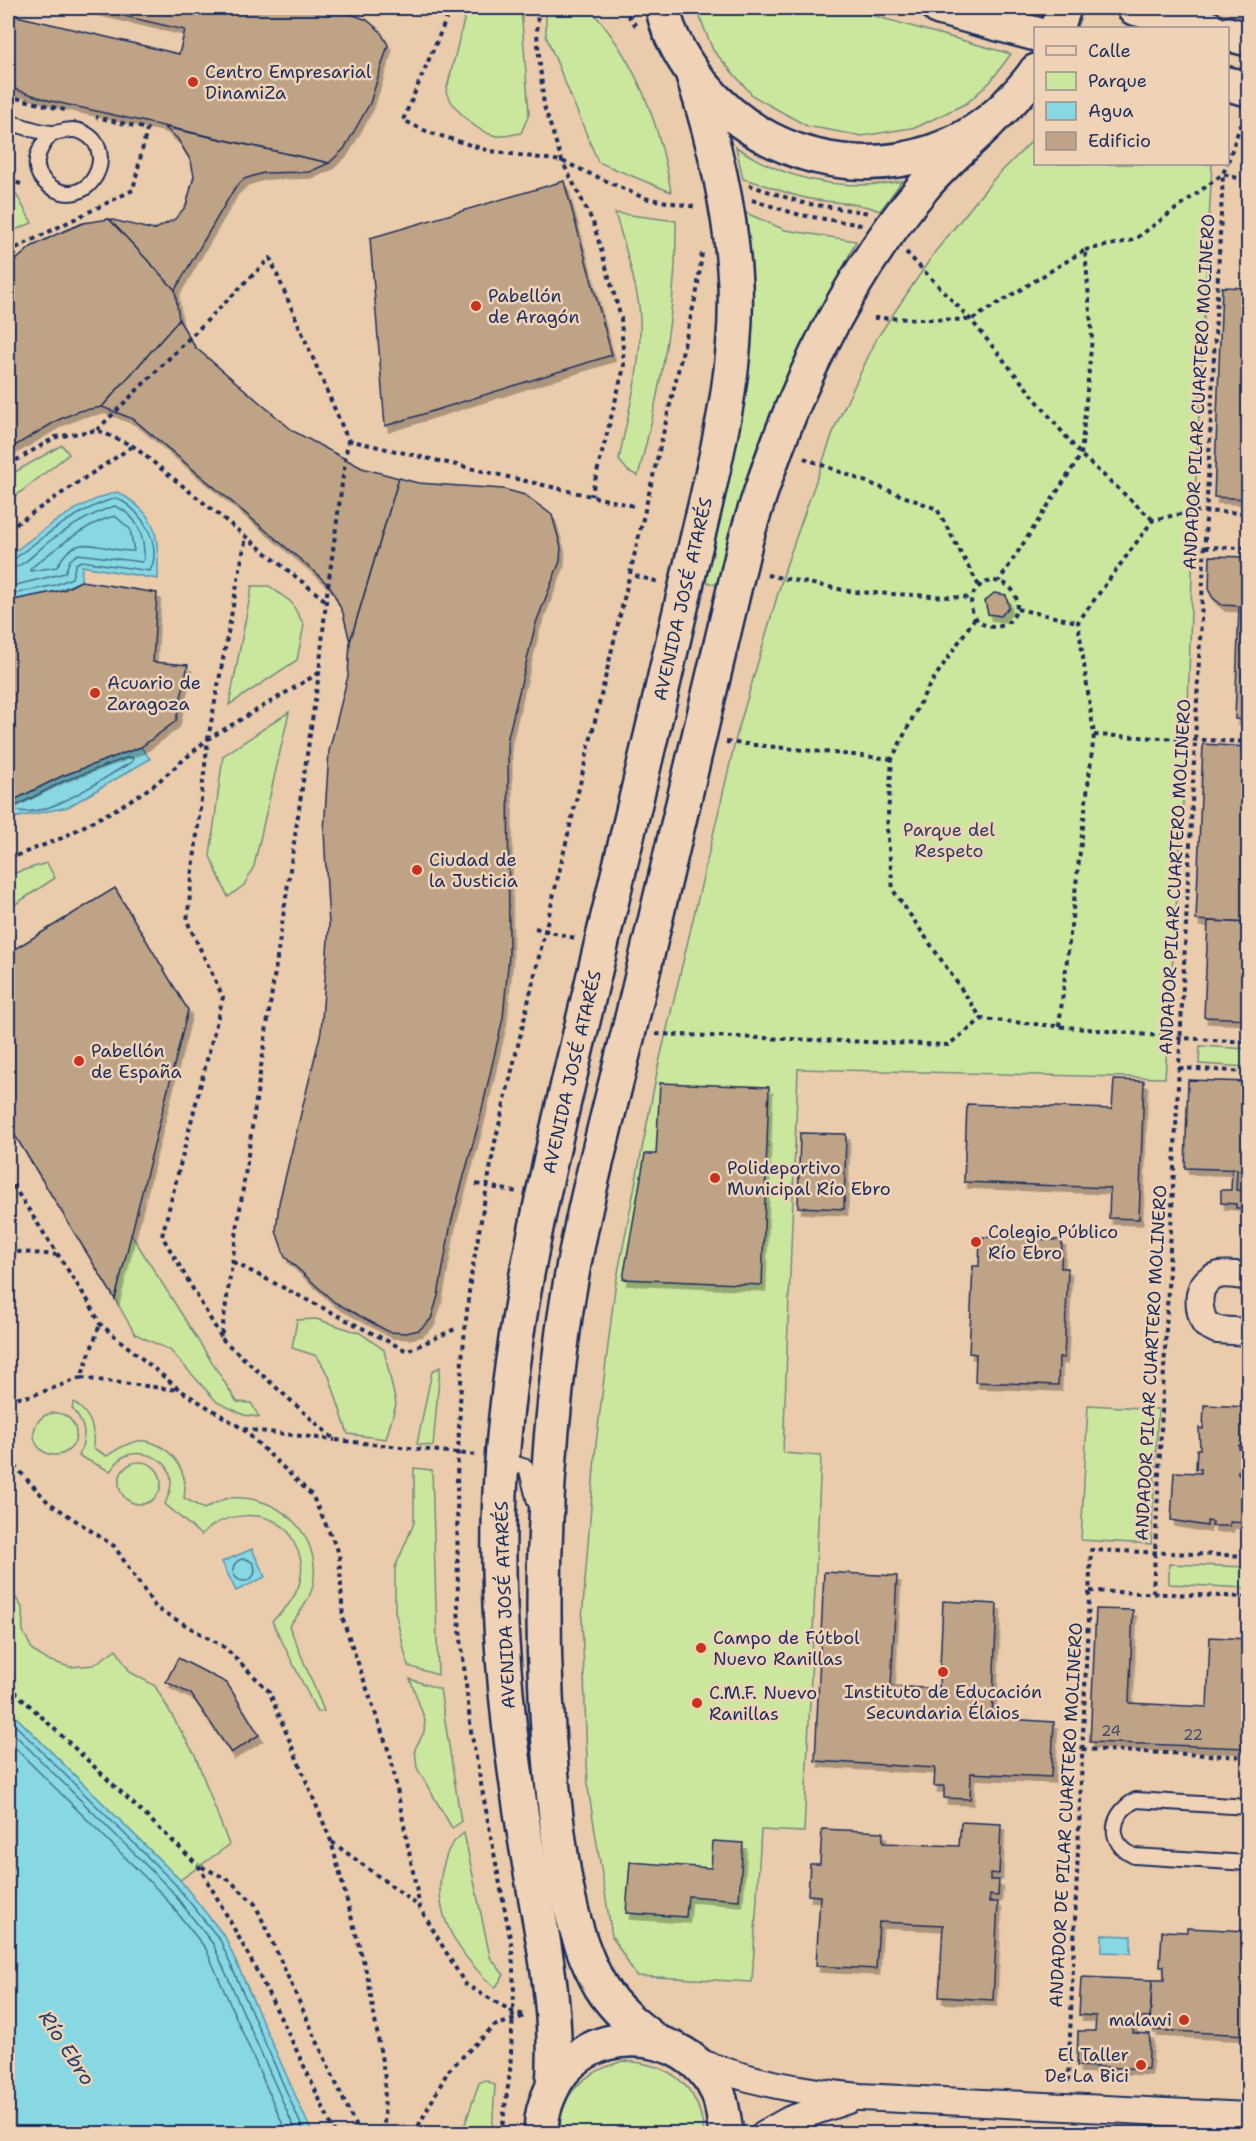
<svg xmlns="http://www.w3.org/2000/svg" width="1256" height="2141" viewBox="0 0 1256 2141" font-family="'Shantell Sans',sans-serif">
<defs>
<filter id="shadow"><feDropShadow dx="3.5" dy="6" stdDeviation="0" flood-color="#0004"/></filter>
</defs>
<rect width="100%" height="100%" fill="#eacbab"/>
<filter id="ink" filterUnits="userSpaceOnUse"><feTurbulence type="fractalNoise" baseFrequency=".0167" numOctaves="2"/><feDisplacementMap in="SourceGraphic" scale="12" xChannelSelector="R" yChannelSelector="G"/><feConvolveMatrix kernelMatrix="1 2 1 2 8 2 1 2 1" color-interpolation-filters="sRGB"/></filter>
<g filter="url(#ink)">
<g fill="#cbe69d" stroke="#738a7e" stroke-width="1.5">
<path d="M467,8H521L529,114L521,133C514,134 504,137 497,136C476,133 454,109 446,92Z"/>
<path d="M546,8H589C636,59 660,124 671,192L598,162L546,36Z"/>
<polygon points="696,8 846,8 1011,54 990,82 967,103 917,127 862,136 807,126 753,96 713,50"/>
<polygon points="1035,138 1036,164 1212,164 1194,511 1187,739 1165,1078 798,1069 783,1453 821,1456 804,1832 761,1830 752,1982 636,1976 612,1936 588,1788 582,1619 596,1444 615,1288 658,1067 737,734 786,566 835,427 877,338 935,252 993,180"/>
<path d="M736,147C786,180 842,192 902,181L880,211C857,201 831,204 806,198C784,194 765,183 743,179Z"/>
<polygon points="8,192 16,194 32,223 8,233"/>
<path d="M615,213L676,221C677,309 660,391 638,476L628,471L619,460C628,410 645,358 639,306C634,274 624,243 615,213Z"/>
<polygon points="746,213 785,230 856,241 762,434 748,472 719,586 704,581 741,421 753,284"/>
<polygon points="62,445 69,454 8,502 8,476"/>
<polygon points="252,586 269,586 291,602 304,625 297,660 229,705"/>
<polygon points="289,712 254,866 244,885 228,897 210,856 223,756"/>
<polygon points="47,863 55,878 8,909 8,875"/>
<polygon points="1200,1046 1248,1049 1248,1067 1199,1064"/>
<polygon points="131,1234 237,1402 251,1403 259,1417 244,1415 217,1402 170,1350 135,1334 115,1299"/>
<polygon points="316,1319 360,1333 384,1350 396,1404 386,1439 348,1434 329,1376 317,1356 292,1348 297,1320"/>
<polygon points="440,1367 433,1446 417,1444 432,1371"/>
<path d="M74,1402C91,1416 95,1427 93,1448L107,1456C117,1449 134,1439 146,1441C173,1447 189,1472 184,1498L204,1509C211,1506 221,1499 229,1498C276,1494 318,1530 314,1578C313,1596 300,1613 289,1626L324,1711L317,1712L272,1621C296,1602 311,1573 295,1545C293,1541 290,1533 286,1529C262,1508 222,1513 201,1535L165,1504C169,1494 174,1483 169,1471C163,1456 138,1449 123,1457C118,1460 114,1467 110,1471L79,1456C87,1435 86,1426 72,1408Z"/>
<polygon points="1088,1405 1158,1409 1151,1544 1081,1540"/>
<circle cx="55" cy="1434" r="21"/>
<circle cx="140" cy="1483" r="21"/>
<polygon points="414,1468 432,1470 438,1675 408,1666 395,1611 395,1568 414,1523"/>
<polygon points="1169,1564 1248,1567 1248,1588 1169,1584"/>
<polygon points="8,1587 22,1607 23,1631 33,1651 47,1660 70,1667 94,1665 116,1649 130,1672 155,1686 195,1755 229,1845 180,1880 8,1709"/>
<polygon points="410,1679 440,1689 461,1822 452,1828 417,1768 415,1749 424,1732 425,1720"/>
<path d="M464,1833L490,1957L504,1975L495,1988C461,1957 430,1914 443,1867C448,1849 449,1845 464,1833Z"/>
<path d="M624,2061C671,2064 699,2085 704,2133H560C559,2092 587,2071 624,2061Z"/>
<polygon points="485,2080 495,2085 492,2133 462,2133 479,2083"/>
</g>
<g fill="#87d8e2" stroke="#5c94ad" stroke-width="1.5">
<path d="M117,492C159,514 158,535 158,579L82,566L81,581L57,591L8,601V557C41,531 76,503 117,492Z"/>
<polygon points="141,747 150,759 68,807 8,819 8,802 62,776"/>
<polygon points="252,1549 265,1577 236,1591 222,1562"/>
<polygon points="8,1709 180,1880 225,1937 312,2133 8,2133"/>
<polygon points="1102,1935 1131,1936 1131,1953 1102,1952"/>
</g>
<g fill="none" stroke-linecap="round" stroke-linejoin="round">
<g stroke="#467393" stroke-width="1.5">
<path d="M115,516L130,529L134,551C101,552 76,528 57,567L30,571L31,568C52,551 88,522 115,516Z"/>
<path d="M8,561L13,560C44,536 78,509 116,498C141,509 163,544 150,571L81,561L76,564L72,578L55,585L8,595"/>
<path d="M8,569C24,568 38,549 51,540C70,527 92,513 115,506C138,515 145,537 144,560L142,562L78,554L70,560L65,573L8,587"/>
<path d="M129,757L133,758L132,762C105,776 47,821 15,810L16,806L64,781Z"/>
<circle cx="244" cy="1570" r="11"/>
<polyline points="8,1718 175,1884 220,1940 305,2134"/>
<polyline points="8,1728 170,1889 213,1944 297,2134"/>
<polyline points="8,1741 163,1895 206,1949 287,2134"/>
</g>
</g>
<g fill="#bea386" stroke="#1b2f5e" stroke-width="1.5" filter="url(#shadow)">
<polygon points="89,8 335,8 367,20 380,31 388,45 370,103 344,149 329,163 51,101 8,87 8,14 179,54 185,30"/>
<polygon points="164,127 329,163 309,172 263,173 244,179 234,189 175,290 109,219 154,230 175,219 186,206 194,176 191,161 177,138"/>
<polygon points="564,181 612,355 385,426 370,238"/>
<polygon points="109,219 175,290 179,320 102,407 79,411 58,420 8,450 8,267 31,247 55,235 83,223"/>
<polygon points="1222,287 1248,288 1248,499 1214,497"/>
<polygon points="179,320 195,347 293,431 362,468 399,478 350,642 343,613 331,588 314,571 133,419 102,407"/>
<polygon points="399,478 418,483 503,489 525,495 552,515 561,547 560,561 536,623 508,737 509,955 503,1018 479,1122 451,1223 438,1296 431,1319 419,1330 406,1333 389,1332 334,1302 285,1257 276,1231 279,1203 321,1032 329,926 324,831 329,751 348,676 350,642"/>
<polygon points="1210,556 1248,557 1248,720 1235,719 1239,606 1222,605 1213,598 1209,591"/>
<polygon points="81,581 157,593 153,662 188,665 176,721 141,747 62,776 8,803 8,601 63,590"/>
<polygon points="994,593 1006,595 1009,607 1001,616 988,614 985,601"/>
<polygon points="1203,744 1248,747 1248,923 1196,920"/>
<polygon points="115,888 188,1010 115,1299 8,1124 8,953"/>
<polygon points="1208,921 1248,923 1248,1019 1204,1017"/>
<polygon points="1114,1080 1144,1081 1139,1219 1109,1218 1110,1188 964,1182 967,1104 1112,1109"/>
<polygon points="1188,1080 1248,1082 1248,1170 1185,1168"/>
<polygon points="660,1083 769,1087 762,1285 623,1279 645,1154 656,1154"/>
<polygon points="800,1133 846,1134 844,1209 798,1207"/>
<polygon points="1232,1169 1237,1169 1236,1190 1248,1191 1248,1208 1236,1208 1236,1204 1221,1203 1221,1190 1231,1190"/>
<polygon points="980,1237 1062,1240 1061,1268 1068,1268 1064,1358 1059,1357 1058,1385 975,1382 976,1354 969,1353 973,1266 979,1266"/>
<polygon points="1204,1405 1248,1407 1248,1446 1239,1445 1239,1449 1245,1450 1244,1472 1238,1471 1238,1474 1248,1475 1248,1523 1230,1522 1230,1526 1212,1526 1213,1522 1207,1521 1207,1526 1171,1520 1174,1472 1201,1473 1201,1469 1196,1469 1197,1449 1200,1449 1199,1428 1203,1429"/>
<polygon points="824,1572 897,1576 891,1686 939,1689 943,1601 997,1604 992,1718 1054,1722 1051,1777 971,1773 970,1799 944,1798 944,1786 934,1786 935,1768 815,1761"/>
<polygon points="1096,1609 1133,1610 1129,1703 1207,1707 1210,1637 1248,1639 1245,1748 1090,1742"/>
<polygon points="178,1658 227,1683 259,1735 231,1753 191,1694 166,1682"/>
<polygon points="961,1822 1001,1824 999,1874 990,1873 990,1880 999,1880 998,1896 990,1895 989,1902 998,1902 993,2000 939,1997 943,1925 879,1922 876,1969 816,1966 820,1896 808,1895 810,1864 820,1864 822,1829 883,1832 883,1843 959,1846"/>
<polygon points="713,1841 743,1843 739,1900 688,1896 686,1917 626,1913 630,1862 711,1868"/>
<polygon points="1187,1928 1248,1931 1248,2035 1154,2030 1154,2027 1150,2027 1152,1980 1164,1980 1164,1966 1160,1966 1162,1931 1187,1932"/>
<polygon points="1081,1977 1152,1980 1150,2018 1134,2017 1133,2033 1150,2034 1148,2069 1077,2066 1078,2031 1095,2031 1096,2016 1079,2015"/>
</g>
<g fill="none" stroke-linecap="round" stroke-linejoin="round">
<g stroke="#1b2f5e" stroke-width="18">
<g id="lane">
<path d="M8,122C21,125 39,133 53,133C65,132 72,127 84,133C120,151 89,212 51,187C28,171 36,150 52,133"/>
<polyline points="503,1460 526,1467 535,1502"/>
<path d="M1248,1807L1136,1800C1110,1814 1106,1842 1134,1856L1248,1863"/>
</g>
</g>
<g stroke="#1b2f5e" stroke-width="30">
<g id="street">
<path d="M1248,1276C1240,1276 1227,1273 1219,1275C1195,1281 1197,1306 1205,1324L1217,1330L1248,1332"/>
<path d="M693,2060C751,2082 798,2091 860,2097L1248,2116"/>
<polyline points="764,2134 789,2120 848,2100"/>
</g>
</g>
<g stroke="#1b2f5e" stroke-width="38">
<g id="secondary">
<polyline points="939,8 1036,34"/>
<polyline points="1134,8 1209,28"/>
<polyline points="1228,34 1248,39"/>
<polyline points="1228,84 1248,89"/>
</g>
</g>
<g stroke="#1b2f5e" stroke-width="38">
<g id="primary">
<path d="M663,8C667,34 685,64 702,84C777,177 920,191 1006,106C1017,94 1027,85 1036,71"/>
<polyline points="1057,28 1064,8"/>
<path d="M657,2042C636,2026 615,2010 601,1987C569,1932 561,1862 554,1799C537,1641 542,1488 563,1331C577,1226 607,1121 632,1018C670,858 708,699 746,539C784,411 838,288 925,185C945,162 969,142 990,121"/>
<path d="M553,2085C560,1999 537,1915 524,1831C506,1720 495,1605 500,1493C507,1349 539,1206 572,1067C601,947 629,827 658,707C673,640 689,573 705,506C722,433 738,359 735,283C731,210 714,141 692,72"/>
<path d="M542,2134C540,2120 544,2106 550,2093C579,2021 687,2023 718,2093C723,2106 724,2120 726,2134"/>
</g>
</g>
<g stroke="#1b2f5e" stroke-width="4" stroke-dasharray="4.5 4.5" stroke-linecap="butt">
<polyline points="451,8 403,120 428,132 490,151 562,161 644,198 697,207"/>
<polyline points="538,8 537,34 544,106 562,161 593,222 621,318 624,367 591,496"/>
<polyline points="622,8 637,27"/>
<polyline points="8,96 69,111"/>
<polyline points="1228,162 1240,126 1248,128"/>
<polyline points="8,180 21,184 23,181"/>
<polyline points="749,185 803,203 870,213"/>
<polyline points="752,200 800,215 862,225"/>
<polyline points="1085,250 1134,240 1223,174 1248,181"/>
<polyline points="8,252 133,190 147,129 96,117"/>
<polyline points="906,252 971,320 1081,455 1153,520"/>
<polyline points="874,318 971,320 1085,250 1092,337 1081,455 999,581"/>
<polyline points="97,430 270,258 348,440 326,601 319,673 221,1338 335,1440 476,1455"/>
<polyline points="348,440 634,506"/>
<polyline points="804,458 937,509 979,586"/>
<polyline points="8,465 56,437 97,430 133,446 326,601"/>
<polyline points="8,529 133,446"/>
<polyline points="1205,547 1248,548"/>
<polyline points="767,575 854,592 971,598"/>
<polyline points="635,576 660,582"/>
<circle cx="994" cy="604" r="23"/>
<polyline points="1017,609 1078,622"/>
<polyline points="975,618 927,689 892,759 887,828 893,890 982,1019"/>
<polyline points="1094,735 1248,742"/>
<polyline points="726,742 892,759"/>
<polyline points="8,859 62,838 116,809 153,786 208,739 319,673"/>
<polyline points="535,928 575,938"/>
<polyline points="1059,1026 1094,735 1078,622 1153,520 1194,511 1248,513"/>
<polyline points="656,1034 948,1045 982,1019 1181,1038 1248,1042"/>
<polyline points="1179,1068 1248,1072"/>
<polyline points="8,1178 90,1304 100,1324 180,1390 243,1429 335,1440"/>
<polyline points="476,1184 517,1192"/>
<polyline points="8,1251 58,1255"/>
<polyline points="233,1262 407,1351 455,1329"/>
<polyline points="221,1337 162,1236 223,997 187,921 208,739 246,537"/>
<polyline points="81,1378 178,1390"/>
<polyline points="8,1398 31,1396 81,1378 100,1324"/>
<polyline points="243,1429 312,1495 339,1553 343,1620 391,1758 420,1908 465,1984 513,2012 525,2015"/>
<polyline points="8,1459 48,1502 114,1546 156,1608 224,1647 269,1691 331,1841 368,1979 385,2079 384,2134"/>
<polyline points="1090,1591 1248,1597"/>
<polyline points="8,1592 14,1585"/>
<polyline points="1153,1593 1223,174 1227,164"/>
<polyline points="8,1685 198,1865"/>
<polyline points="1082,1749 1248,1757"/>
<polyline points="332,1842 420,1907"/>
<polyline points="1068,2082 1091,1550 1248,1556"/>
<path d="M335,2134C294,2041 249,1952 198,1865L229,1880L255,1904L359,2134"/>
<polyline points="414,2134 448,2071 494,2026 525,2016"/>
<polyline points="501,2134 510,2073 514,1991 512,1948 471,1731 458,1611 457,1477 462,1359 470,1282 495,1142 697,291 702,253"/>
</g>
<use href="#lane" stroke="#f0d3b7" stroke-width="14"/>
<use href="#street" stroke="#f0d3b7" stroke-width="26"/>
<use href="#secondary" stroke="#f0d3b7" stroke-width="33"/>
<use href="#primary" stroke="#f0d3b7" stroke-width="33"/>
</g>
</g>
<g fill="#c8321e" stroke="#f0d3b7" stroke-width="2">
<circle cx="193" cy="82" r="6"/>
<circle cx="476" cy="306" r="6"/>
<circle cx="95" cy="693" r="6"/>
<circle cx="417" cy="870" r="6"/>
<circle cx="79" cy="1061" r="6"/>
<circle cx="715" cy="1178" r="6"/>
<circle cx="976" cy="1242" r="6"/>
<circle cx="701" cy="1648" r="6"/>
<circle cx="943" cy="1672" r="6"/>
<circle cx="697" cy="1703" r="6"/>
<circle cx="1184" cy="2020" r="6"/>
<circle cx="1141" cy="2065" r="6"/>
</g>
<g text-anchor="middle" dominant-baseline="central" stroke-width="5" stroke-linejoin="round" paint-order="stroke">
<g font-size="15" fill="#444c68">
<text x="1111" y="1731">24</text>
<text x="1193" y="1735">22</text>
</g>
<g font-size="18" fill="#1b2f5e" stroke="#f0d3b7" text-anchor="start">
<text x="205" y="72">Centro Empresarial<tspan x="205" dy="21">DinamiZa</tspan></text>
<text x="488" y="296">Pabellón<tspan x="488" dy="21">de Aragón</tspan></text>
<text x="107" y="683">Acuario de<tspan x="107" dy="21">Zaragoza</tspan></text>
<text x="429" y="860">Ciudad de<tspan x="429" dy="21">la Justicia</tspan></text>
<text x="91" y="1051">Pabellón<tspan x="91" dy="21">de España</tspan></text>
<text x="727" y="1168">Polideportivo<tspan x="727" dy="21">Municipal Río Ebro</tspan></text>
<text x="988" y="1232">Colegio Público<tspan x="988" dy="21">Río Ebro</tspan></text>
<text x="713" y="1638">Campo de Fútbol<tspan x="713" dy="21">Nuevo Ranillas</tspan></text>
<text x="943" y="1692" text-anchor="middle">Instituto de Educación<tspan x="943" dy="21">Secundaria Élaios</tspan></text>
<text x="709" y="1693">C.M.F. Nuevo<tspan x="709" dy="21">Ranillas</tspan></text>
<text x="1172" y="2020" text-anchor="end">malawi</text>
<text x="1129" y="2055" text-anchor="end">El Taller<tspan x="1129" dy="21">De La Bici</tspan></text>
</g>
<g font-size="18" fill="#1b2f5e" stroke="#f0d3b7">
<text transform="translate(1199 392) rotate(-87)">ANDADOR PILAR CUARTERO MOLINERO</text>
<text transform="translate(683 599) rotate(-77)">AVENIDA JOSÉ ATARÉS</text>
<text transform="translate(1175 877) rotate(-87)">ANDADOR PILAR CUARTERO MOLINERO</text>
<text transform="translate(572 1072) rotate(-77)">AVENIDA JOSÉ ATARÉS</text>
<text transform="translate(1151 1363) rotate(-87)">ANDADOR PILAR CUARTERO MOLINERO</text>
<text transform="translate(505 1605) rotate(-92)">AVENIDA JOSÉ ATARÉS</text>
<text transform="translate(1066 1815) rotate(-87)">ANDADOR DE PILAR CUARTERO MOLINERO</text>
</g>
<g font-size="18" fill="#2d4164" stroke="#f0d3b7">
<text x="949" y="830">Parque del<tspan x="949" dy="21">Respeto</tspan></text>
</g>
<g font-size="20" font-style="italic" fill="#26406b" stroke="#f0d3b7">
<text transform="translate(67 2048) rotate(57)">Río Ebro</text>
</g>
</g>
<rect width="1256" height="2141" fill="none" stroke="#f0d3b7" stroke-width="30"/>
<rect x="15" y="15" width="1226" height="2111" fill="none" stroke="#1b2f5e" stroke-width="2" filter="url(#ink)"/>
<rect x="1034" y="27" width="195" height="138" fill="#f0d3b7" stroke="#9b9193" stroke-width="1.5"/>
<rect x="1046" y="46" width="30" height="9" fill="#f0d3b7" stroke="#9b9193" stroke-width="1.5"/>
<text x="1088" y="57" font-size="18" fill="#1b2f5e">Calle</text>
<rect x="1046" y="72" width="30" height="18" fill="#cbe69d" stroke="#9b9193" stroke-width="1.5"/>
<text x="1088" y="87" font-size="18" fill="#1b2f5e">Parque</text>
<rect x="1046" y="102" width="30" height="18" fill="#87d8e2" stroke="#9b9193" stroke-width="1.5"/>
<text x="1088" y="117" font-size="18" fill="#1b2f5e">Agua</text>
<rect x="1046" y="132" width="30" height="18" fill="#bea386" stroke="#9b9193" stroke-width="1.5"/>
<text x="1088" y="147" font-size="18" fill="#1b2f5e">Edificio</text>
</svg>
